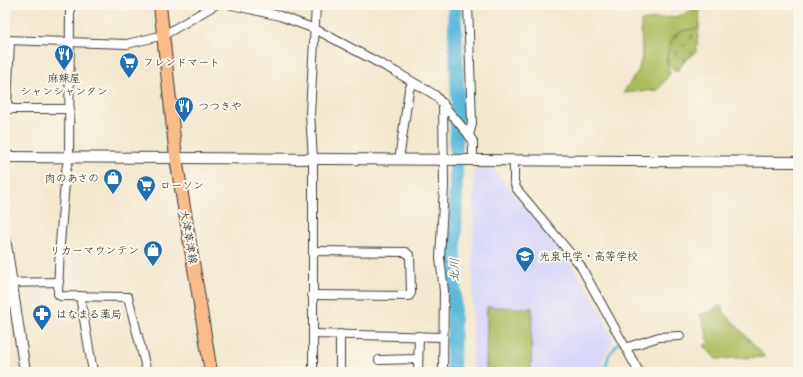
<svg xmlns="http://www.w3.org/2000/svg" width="803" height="377" viewBox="0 0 803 377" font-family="Delius,'Klee One',sans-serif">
<defs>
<pattern id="cemetery-stones" width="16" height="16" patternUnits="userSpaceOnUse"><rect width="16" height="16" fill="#abbc5f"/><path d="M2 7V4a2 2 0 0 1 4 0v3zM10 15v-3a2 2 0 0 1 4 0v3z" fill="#93a152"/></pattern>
</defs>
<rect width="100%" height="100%" fill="#fbf7ec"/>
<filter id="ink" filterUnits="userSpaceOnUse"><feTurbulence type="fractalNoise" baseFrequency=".025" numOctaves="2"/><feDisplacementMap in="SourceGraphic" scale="8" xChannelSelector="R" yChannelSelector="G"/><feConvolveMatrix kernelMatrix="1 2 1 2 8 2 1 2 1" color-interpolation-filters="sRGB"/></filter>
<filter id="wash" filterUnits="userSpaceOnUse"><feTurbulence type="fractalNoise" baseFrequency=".012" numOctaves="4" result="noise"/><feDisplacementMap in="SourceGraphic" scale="16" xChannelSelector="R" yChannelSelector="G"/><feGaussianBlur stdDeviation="0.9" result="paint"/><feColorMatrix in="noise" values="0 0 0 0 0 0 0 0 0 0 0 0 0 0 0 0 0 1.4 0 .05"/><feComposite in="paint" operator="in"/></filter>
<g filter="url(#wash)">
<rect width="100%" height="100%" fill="#f3e7ce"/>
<polygon fill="#d8d7f8" points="474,170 494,170 558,244 596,303 614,339 602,361 603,372 472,372"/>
<g fill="#abbc5f" stroke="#646c3e">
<polygon points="699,7 700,7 699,28 682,31 666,60 670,73 658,90 623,93 638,71 642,57 641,21 679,16"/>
<polygon points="718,306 721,306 724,312 765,357 716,359 704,346 709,342 700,314 710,312"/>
<polygon points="487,307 532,308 531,372 486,372"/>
</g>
<path fill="url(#cemetery-stones)" stroke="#646c3e" d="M699,28L696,52L684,62L677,72C660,61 668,52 674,36L682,31Z"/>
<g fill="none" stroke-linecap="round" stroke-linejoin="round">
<polyline stroke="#5db9db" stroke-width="2.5" points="604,372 609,355 619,342"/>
<g stroke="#5db9db" stroke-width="14">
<polyline points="454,5 458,102 456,148"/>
<polyline points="453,372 456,167"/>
</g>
</g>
</g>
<g filter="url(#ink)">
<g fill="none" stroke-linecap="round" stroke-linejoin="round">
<g stroke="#3c3a37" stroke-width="10">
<g id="minor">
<polyline points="70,5 69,157 66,170 60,244 58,294 60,296 128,297 147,372"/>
<polyline points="232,5 280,16 315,29 396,72 435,95 469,135 473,142 473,160"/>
<polyline points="468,5 472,124 469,135"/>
<polyline points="5,40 127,44 164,35 215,5"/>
<polyline points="10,41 7,104 11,109 70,109"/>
<polyline points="399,160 409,90 412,83"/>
<polyline points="514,161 514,181 516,188 580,265 639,372"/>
<polyline points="5,283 59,282"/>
<polyline points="312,295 409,296 411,293 410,256 406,252 313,251"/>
<polyline points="80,296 93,372"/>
<polyline points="313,334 443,337"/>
<polyline points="340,334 340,372"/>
<polyline points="625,348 659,337 680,336"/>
<polyline points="379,360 418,359"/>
<polyline points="313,372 313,158 310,114 316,5"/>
<polyline points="418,372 419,336"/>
<polyline points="443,372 444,291 440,258 444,186 443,103"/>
</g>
</g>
<g stroke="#3c3a37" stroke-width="12">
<g id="tertiary">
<polyline points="5,157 798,162"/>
<polyline points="5,238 25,372"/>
</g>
</g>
<g stroke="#3c3a37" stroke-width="14">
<polyline id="primary" points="160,5 176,158 211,372"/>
</g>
<use href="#minor" stroke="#fff" stroke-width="8"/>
<use href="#tertiary" stroke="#fff" stroke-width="10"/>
<use href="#primary" stroke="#fabc8b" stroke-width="12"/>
</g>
</g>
<defs>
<g id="restaurant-pin" transform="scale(1)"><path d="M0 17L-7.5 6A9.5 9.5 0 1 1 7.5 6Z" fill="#1f6fb2" stroke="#fbf7ec"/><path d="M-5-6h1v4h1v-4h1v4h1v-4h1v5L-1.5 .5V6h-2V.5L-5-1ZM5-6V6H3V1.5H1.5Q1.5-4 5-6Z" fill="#fff"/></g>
<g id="supermarket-pin" transform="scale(1)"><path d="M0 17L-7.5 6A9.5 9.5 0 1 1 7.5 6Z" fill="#1f6fb2" stroke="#fbf7ec"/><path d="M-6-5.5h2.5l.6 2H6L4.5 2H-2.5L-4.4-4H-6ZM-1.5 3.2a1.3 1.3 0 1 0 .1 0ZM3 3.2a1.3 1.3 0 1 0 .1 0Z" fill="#fff"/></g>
<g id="shop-pin" transform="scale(1)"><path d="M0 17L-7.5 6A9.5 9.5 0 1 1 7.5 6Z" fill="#1f6fb2" stroke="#fbf7ec"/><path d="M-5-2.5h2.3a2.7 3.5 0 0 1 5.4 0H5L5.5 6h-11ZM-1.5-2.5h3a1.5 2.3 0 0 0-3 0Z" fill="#fff"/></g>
<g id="school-pin" transform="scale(1)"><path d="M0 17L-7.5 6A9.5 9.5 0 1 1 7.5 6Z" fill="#1f6fb2" stroke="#fbf7ec"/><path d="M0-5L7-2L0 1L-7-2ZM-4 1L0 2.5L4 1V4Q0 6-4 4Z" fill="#fff"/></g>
<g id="pharmacy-pin" transform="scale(1)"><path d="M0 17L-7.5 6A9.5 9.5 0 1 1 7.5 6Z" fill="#1f6fb2" stroke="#fbf7ec"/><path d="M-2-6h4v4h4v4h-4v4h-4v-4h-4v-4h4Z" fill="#fff"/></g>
</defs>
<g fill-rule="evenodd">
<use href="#restaurant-pin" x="64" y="54"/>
<use href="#supermarket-pin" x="129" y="62"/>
<use href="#restaurant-pin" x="184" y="106"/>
<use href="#shop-pin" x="113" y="178"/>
<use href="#supermarket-pin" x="146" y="185"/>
<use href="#shop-pin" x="153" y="250"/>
<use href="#school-pin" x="525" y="256"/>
<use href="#pharmacy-pin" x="42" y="314"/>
</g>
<g text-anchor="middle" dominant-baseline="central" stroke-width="4" stroke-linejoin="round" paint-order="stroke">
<g font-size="11" fill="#1c1c1c" stroke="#fbf7ec" text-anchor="start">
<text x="143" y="62">フレンドマート</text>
<text x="64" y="78" text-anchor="middle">麻辣屋<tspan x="64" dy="13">シャンシャンタン</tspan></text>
<text x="198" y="106">つつきや</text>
<text x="99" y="178" text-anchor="end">肉のあさの</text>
<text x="160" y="185">ローソン</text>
<text x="139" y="250" text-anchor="end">リカーマウンテン</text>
<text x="539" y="256">光泉中学・高等学校</text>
<text x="56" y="314">はなまる薬局</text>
</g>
<g font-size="11" fill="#1c1c1c" stroke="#fbf7ec">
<text transform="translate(189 237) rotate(80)">大津草津線</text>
</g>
<g font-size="12" font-style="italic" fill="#365b68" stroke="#fbf7ec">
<text transform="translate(454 270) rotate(-89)">北川</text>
</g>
</g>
<rect width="803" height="377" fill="none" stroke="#fbf7ec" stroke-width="20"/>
</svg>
